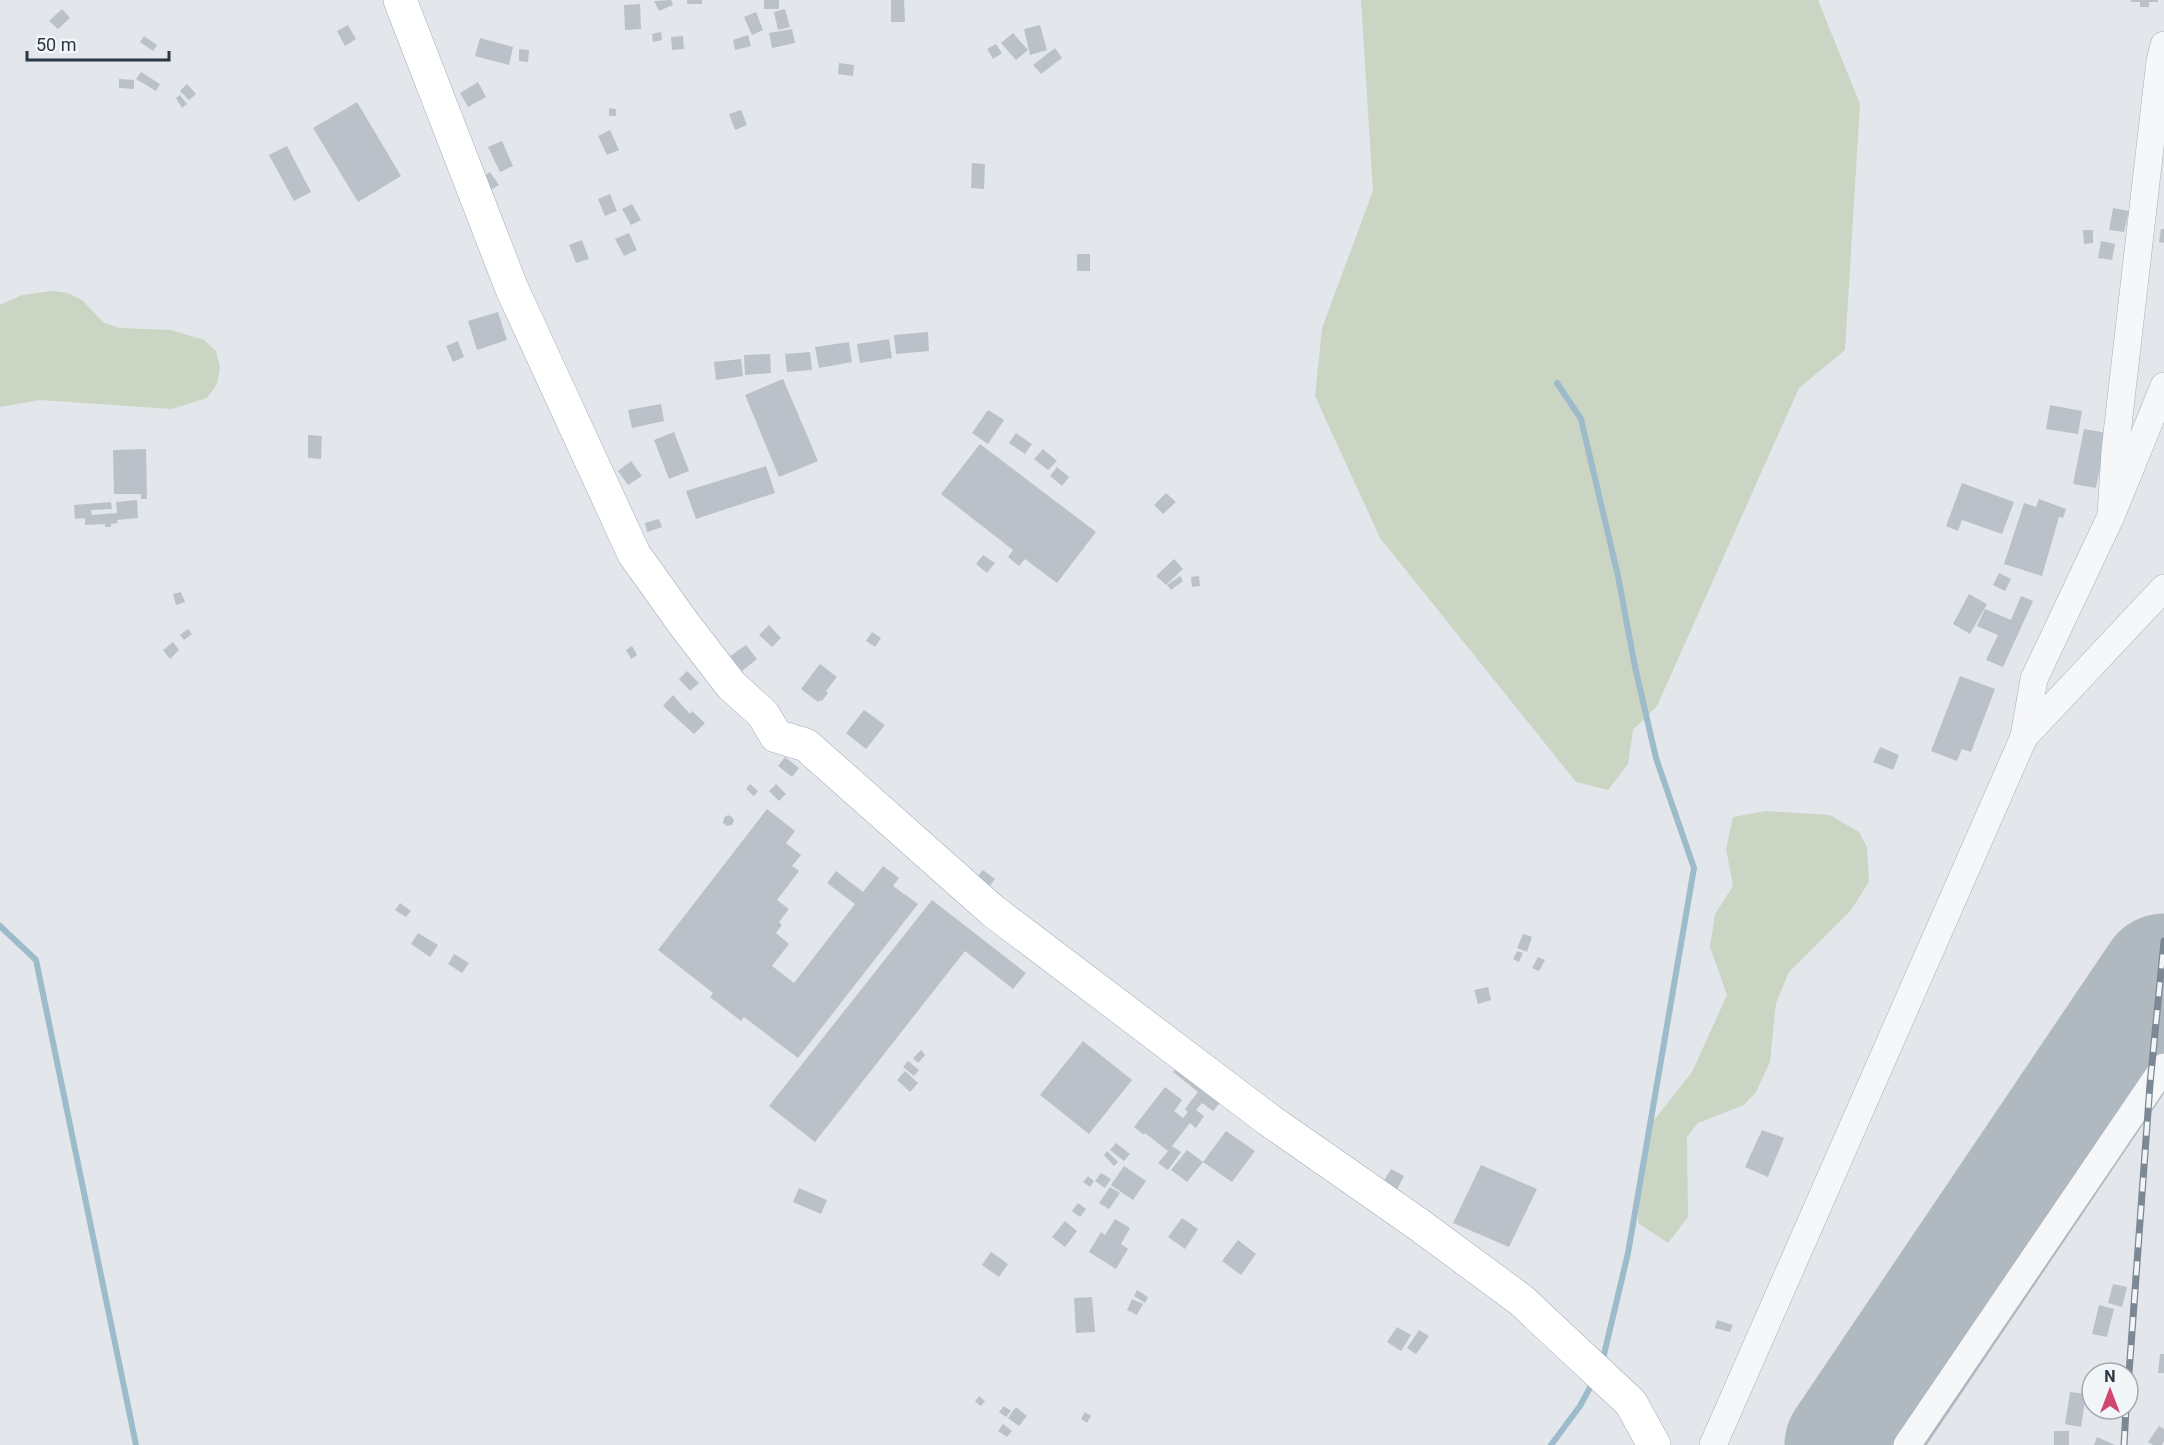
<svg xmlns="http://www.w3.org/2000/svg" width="2164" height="1445" viewBox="0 0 2164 1445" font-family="Roboto,sans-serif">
<rect width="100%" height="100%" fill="#e3e7eb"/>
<g fill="#cbd5c4">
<polygon points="1361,0 1818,0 1860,104 1845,350 1799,388 1657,706 1633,730 1628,764 1608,790 1576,782 1380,538 1315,396 1322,328 1373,191"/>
<polygon points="53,291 68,293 82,300 104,323 120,328 171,330 204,340 216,351 220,368 217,384 207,398 172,409 40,400 0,407 0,305 22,295"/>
<polygon points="1765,811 1830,815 1859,832 1867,847 1869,882 1851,910 1789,972 1776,1003 1770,1062 1756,1092 1744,1105 1698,1123 1687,1137 1688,1217 1668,1243 1638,1223 1639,1172 1651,1124 1692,1072 1727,995 1710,947 1715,914 1733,886 1726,849 1733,817"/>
</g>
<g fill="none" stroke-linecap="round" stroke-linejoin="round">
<g stroke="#9dbbcb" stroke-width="6">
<polyline points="1557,383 1581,419 1618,576 1635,667 1656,758 1694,868 1628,1253 1602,1363"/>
<polyline points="0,926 36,960 136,1445"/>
<polyline points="1551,1445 1580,1406 1594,1380"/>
</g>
<polyline stroke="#b0b8c0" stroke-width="129" points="1849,1445 2164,978"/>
</g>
<g fill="#bac1c9">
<polygon points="671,0 673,5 659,11 654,1"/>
<rect x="687" y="0" width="15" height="4"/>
<rect x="764" y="0" width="15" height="9"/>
<polygon points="891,0 904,0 905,22 891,22"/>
<polygon points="2131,0 2158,0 2158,2 2149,2 2149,7 2140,7 2140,2 2131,2"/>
<polygon points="640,4 641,29 625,30 624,5"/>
<polygon points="62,9 70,18 58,29 49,21"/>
<polygon points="785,9 790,27 778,30 774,12"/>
<polygon points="756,12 763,30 752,35 744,17"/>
<polygon points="348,25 356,39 345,46 337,31"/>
<polygon points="1040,25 1047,50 1030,55 1024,29"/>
<polygon points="792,29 795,43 772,48 769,33"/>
<polygon points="661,32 662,40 653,42 652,34"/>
<polygon points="1013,33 1028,50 1016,60 1001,43"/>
<polygon points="748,35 751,46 735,50 733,40"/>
<polygon points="144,36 157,45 153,51 140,42"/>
<polygon points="683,36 684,49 672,50 671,37"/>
<polygon points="480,38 513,47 509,65 475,56"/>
<polygon points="996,44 1002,53 993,59 987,49"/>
<polygon points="1055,48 1062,58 1041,74 1033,65"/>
<polygon points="519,49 529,50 528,62 519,61"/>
<polygon points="839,63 854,65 853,76 838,74"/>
<polygon points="141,72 160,84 156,91 136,79"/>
<polygon points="119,79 134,80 134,89 119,88"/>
<polygon points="478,82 486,97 468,107 460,93"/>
<polygon points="187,84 196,94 189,100 180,91"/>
<polygon points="180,95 187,104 182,108 176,98"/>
<polygon points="357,102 401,176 358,202 313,128"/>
<polygon points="609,108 616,109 616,116 609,116"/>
<polygon points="741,110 747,125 735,130 729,114"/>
<polygon points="610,130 619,150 607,155 598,136"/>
<polygon points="502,141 513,166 500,172 488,147"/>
<polygon points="287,146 311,192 294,201 269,155"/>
<polygon points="972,163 985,164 984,189 971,188"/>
<polygon points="490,172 499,185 487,192 479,180"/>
<polygon points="610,194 617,211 605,216 598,199"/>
<polygon points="632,204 641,220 631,225 622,209"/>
<polygon points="2113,208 2129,211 2124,232 2109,230"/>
<polygon points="2161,229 2164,229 2164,243 2159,242"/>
<polygon points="2083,230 2093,230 2093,243 2084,244"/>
<polygon points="629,233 637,250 624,256 615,239"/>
<polygon points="582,240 589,259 576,263 569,245"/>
<polygon points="2101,241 2115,244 2112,260 2098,258"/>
<rect x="1077" y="254" width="13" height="17"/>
<polygon points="498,312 507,340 477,350 468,321"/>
<polygon points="928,332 929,351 896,354 894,335"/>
<polygon points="889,339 892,358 860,363 857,344"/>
<polygon points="458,341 464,357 453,362 446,346"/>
<polygon points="849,342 852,362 819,368 815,347"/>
<polygon points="810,352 812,370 787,372 785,354"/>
<polygon points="770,354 771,373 745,375 744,355"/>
<polygon points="741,359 743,376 716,380 714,362"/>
<polygon points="783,379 818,461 779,477 745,395"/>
<polygon points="661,404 664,421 632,428 628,410"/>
<polygon points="2050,405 2082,411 2078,434 2046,429"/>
<polygon points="988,410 1004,420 988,444 972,433"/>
<polygon points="2084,429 2107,433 2096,488 2073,484"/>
<polygon points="674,432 689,471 669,479 654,440"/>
<polygon points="1016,433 1032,444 1025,454 1009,443"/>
<polygon points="308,435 322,436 321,459 308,458"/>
<polygon points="980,444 1096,532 1057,583 1025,559 1019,566 1008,557 1013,550 941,494"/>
<polygon points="146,449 147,499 141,499 141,494 114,494 113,450"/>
<polygon points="1043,449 1057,461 1048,470 1034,459"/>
<polygon points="631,461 642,476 628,485 618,471"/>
<polygon points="766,466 775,493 696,519 686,491"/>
<polygon points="1057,467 1069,477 1062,486 1050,476"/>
<polygon points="1962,483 2014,502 2002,534 1962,520 1958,531 1946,526"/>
<polygon points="1166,493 1176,502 1163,514 1154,505"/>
<polygon points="2039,499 2066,509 2063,518 2059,517 2042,576 2004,564 2024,503 2036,507"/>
<polygon points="137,500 138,518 117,520 118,523 111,524 111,527 105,527 105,524 85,525 85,518 75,519 74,505 111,502 112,509 91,510 92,515 117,513 116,502"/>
<polygon points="659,519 662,527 647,532 645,523"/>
<polygon points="983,555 995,563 987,573 976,564"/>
<polygon points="1174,559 1183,569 1166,585 1156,576"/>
<polygon points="1999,573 2011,579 2005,591 1993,585"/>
<polygon points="1180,576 1183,581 1171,590 1167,585"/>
<polygon points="1199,576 1200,586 1192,587 1191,577"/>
<polygon points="181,592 185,602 176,605 173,594"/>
<polygon points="1969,594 1987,604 1970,634 1953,624"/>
<polygon points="2021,596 2033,601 2003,667 1986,660 1998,635 1977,626 1985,609 2011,620"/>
<polygon points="769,625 781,638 772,647 759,635"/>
<polygon points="188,629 192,634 184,640 180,635"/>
<polygon points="872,632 881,638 875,647 866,641"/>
<polygon points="173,642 179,650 170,659 163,650"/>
<polygon points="746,645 757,659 742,671 730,656"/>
<polygon points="632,646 637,655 631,659 626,650"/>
<polygon points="820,664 837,677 826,691 828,693 822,701 820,700 818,702 801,689"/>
<polygon points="687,671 699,683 690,691 679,679"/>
<polygon points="1960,676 1995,689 1971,752 1962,749 1957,761 1931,751"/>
<polygon points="673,695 690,714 692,711 705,723 694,734 663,706"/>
<polygon points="864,710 885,725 866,749 846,733"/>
<polygon points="1880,747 1899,755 1893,770 1873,762"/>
<polygon points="785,757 799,768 792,777 778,766"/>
<polygon points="750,784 758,791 754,796 746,789"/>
<polygon points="776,784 786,794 779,801 769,791"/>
<polygon points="767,809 795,831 786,843 801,855 792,866 799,871 777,900 789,909 779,922 782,925 776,933 789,944 772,966 794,983 855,904 827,883 836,871 863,892 883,866 899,878 893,886 918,904 798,1058 744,1017 741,1021 710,997 713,993 658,950"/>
<polygon points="728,815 732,817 734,821 732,825 727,826 723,823 724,818"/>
<polygon points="983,870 995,879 985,892 973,882"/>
<polygon points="932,900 1026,973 1013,989 965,951 815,1142 769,1106"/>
<polygon points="400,903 411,911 406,917 395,910"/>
<polygon points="418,933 438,945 430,957 411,944"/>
<polygon points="1523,934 1532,937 1527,952 1517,948"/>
<polygon points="1517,951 1523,953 1519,962 1513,959"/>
<polygon points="454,954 469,963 462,973 448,964"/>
<polygon points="1538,957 1545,960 1539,971 1532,968"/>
<polygon points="1488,987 1491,1000 1478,1004 1474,990"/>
<polygon points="1083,1041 1132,1080 1089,1134 1040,1095"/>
<polygon points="921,1050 925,1055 918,1063 913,1058"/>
<polygon points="1183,1059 1225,1097 1213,1111 1202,1103 1196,1110 1204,1116 1196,1128 1190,1123 1172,1146 1181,1152 1168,1170 1158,1163 1168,1151 1145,1133 1144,1135 1134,1127 1165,1087 1182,1100 1174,1111 1183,1118 1188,1112 1185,1109 1198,1092 1173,1072"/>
<polygon points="908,1061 919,1070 914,1076 903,1067"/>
<polygon points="905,1071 918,1083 910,1092 897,1080"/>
<polygon points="1762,1130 1784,1138 1768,1177 1745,1167"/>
<polygon points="1226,1131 1255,1151 1232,1182 1203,1162"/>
<polygon points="1116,1143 1130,1154 1124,1161 1110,1150"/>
<polygon points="1187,1150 1203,1162 1187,1182 1171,1170"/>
<polygon points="1107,1151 1118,1162 1114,1166 1104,1155"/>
<polygon points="1481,1165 1537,1189 1509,1247 1453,1223"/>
<polygon points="1124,1166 1146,1181 1133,1200 1111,1185"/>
<polygon points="1391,1169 1404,1176 1392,1199 1378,1191"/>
<polygon points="1101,1173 1111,1179 1105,1188 1095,1181"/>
<polygon points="1088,1176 1094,1181 1090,1187 1083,1182"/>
<polygon points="1110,1187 1120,1193 1109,1209 1099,1203"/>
<polygon points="799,1188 827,1200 821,1214 793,1202"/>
<polygon points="1078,1203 1086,1209 1080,1217 1072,1211"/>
<polygon points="1182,1218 1198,1229 1185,1249 1168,1237"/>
<polygon points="1115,1219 1130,1228 1121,1244 1128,1249 1116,1269 1089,1252 1101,1232 1105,1235"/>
<polygon points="1065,1221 1077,1231 1065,1247 1052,1237"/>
<polygon points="1238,1240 1256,1254 1241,1275 1222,1261"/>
<polygon points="991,1252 1008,1264 999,1277 982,1265"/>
<polygon points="2113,1284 2127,1287 2122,1307 2108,1303"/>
<polygon points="1137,1290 1148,1297 1145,1303 1134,1296"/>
<polygon points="1092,1297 1095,1332 1076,1333 1074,1298"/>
<polygon points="1132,1299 1143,1304 1137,1315 1127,1310"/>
<polygon points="2099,1305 2114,1309 2107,1337 2092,1334"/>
<polygon points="1717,1320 1733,1325 1730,1332 1715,1328"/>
<polygon points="1397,1327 1411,1335 1401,1351 1387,1342"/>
<polygon points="1419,1330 1429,1336 1416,1354 1407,1348"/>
<polygon points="2160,1354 2164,1354 2164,1373 2158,1373"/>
<polygon points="2070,1392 2086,1394 2081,1427 2065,1424"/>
<polygon points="979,1396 985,1401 981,1406 975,1402"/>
<polygon points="1004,1406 1011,1411 1006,1417 999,1412"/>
<polygon points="1016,1407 1027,1416 1019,1426 1008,1418"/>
<polygon points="1085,1412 1091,1416 1087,1423 1081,1419"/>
<polygon points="1003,1424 1012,1431 1007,1437 998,1431"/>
<polygon points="2159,1426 2164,1429 2164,1441 2162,1445 2153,1445 2148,1442"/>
<rect x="2054" y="1431" width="15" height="14"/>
<polygon points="2097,1437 2115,1445 2094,1445"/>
</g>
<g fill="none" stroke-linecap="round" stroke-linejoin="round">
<g stroke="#a8afb6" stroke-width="28">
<g id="minor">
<polyline points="2111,516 2115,451 2160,61 2164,45"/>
<polyline points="2024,737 2034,679 2111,516 2164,386"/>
<polyline points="1713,1445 2024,737 2164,588"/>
<polyline points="1907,1445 2164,1067"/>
</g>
</g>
<g stroke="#a2aeb7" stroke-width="34">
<polyline id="major" points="400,0 512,289 634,554 684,624 731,685 763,714 776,736 806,745 993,911 1269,1120 1418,1224 1521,1300 1631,1403 1654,1445"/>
</g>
<use href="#minor" stroke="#f6f7f9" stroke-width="27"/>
<use href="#major" stroke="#fff" stroke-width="33"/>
<g stroke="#7c8995" stroke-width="7">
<g id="rail">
<polyline points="2128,1387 2150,1084 2164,941"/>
<polyline points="2124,1445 2126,1409"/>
</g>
</g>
<use href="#rail" stroke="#f2f6f8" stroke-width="4.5" stroke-dasharray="14" stroke-linecap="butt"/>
</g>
<g transform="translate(2110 1391)"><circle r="28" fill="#f2f6f8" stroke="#a2aab0" stroke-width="1.5"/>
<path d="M0-4.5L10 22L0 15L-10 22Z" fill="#d04772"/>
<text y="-9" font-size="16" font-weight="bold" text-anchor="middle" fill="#2a3744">N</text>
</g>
<path d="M27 51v9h142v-9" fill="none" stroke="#2a3744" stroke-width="3"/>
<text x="36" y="51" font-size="18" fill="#2a3744" stroke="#f2f6f8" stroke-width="4.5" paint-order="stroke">50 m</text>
</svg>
